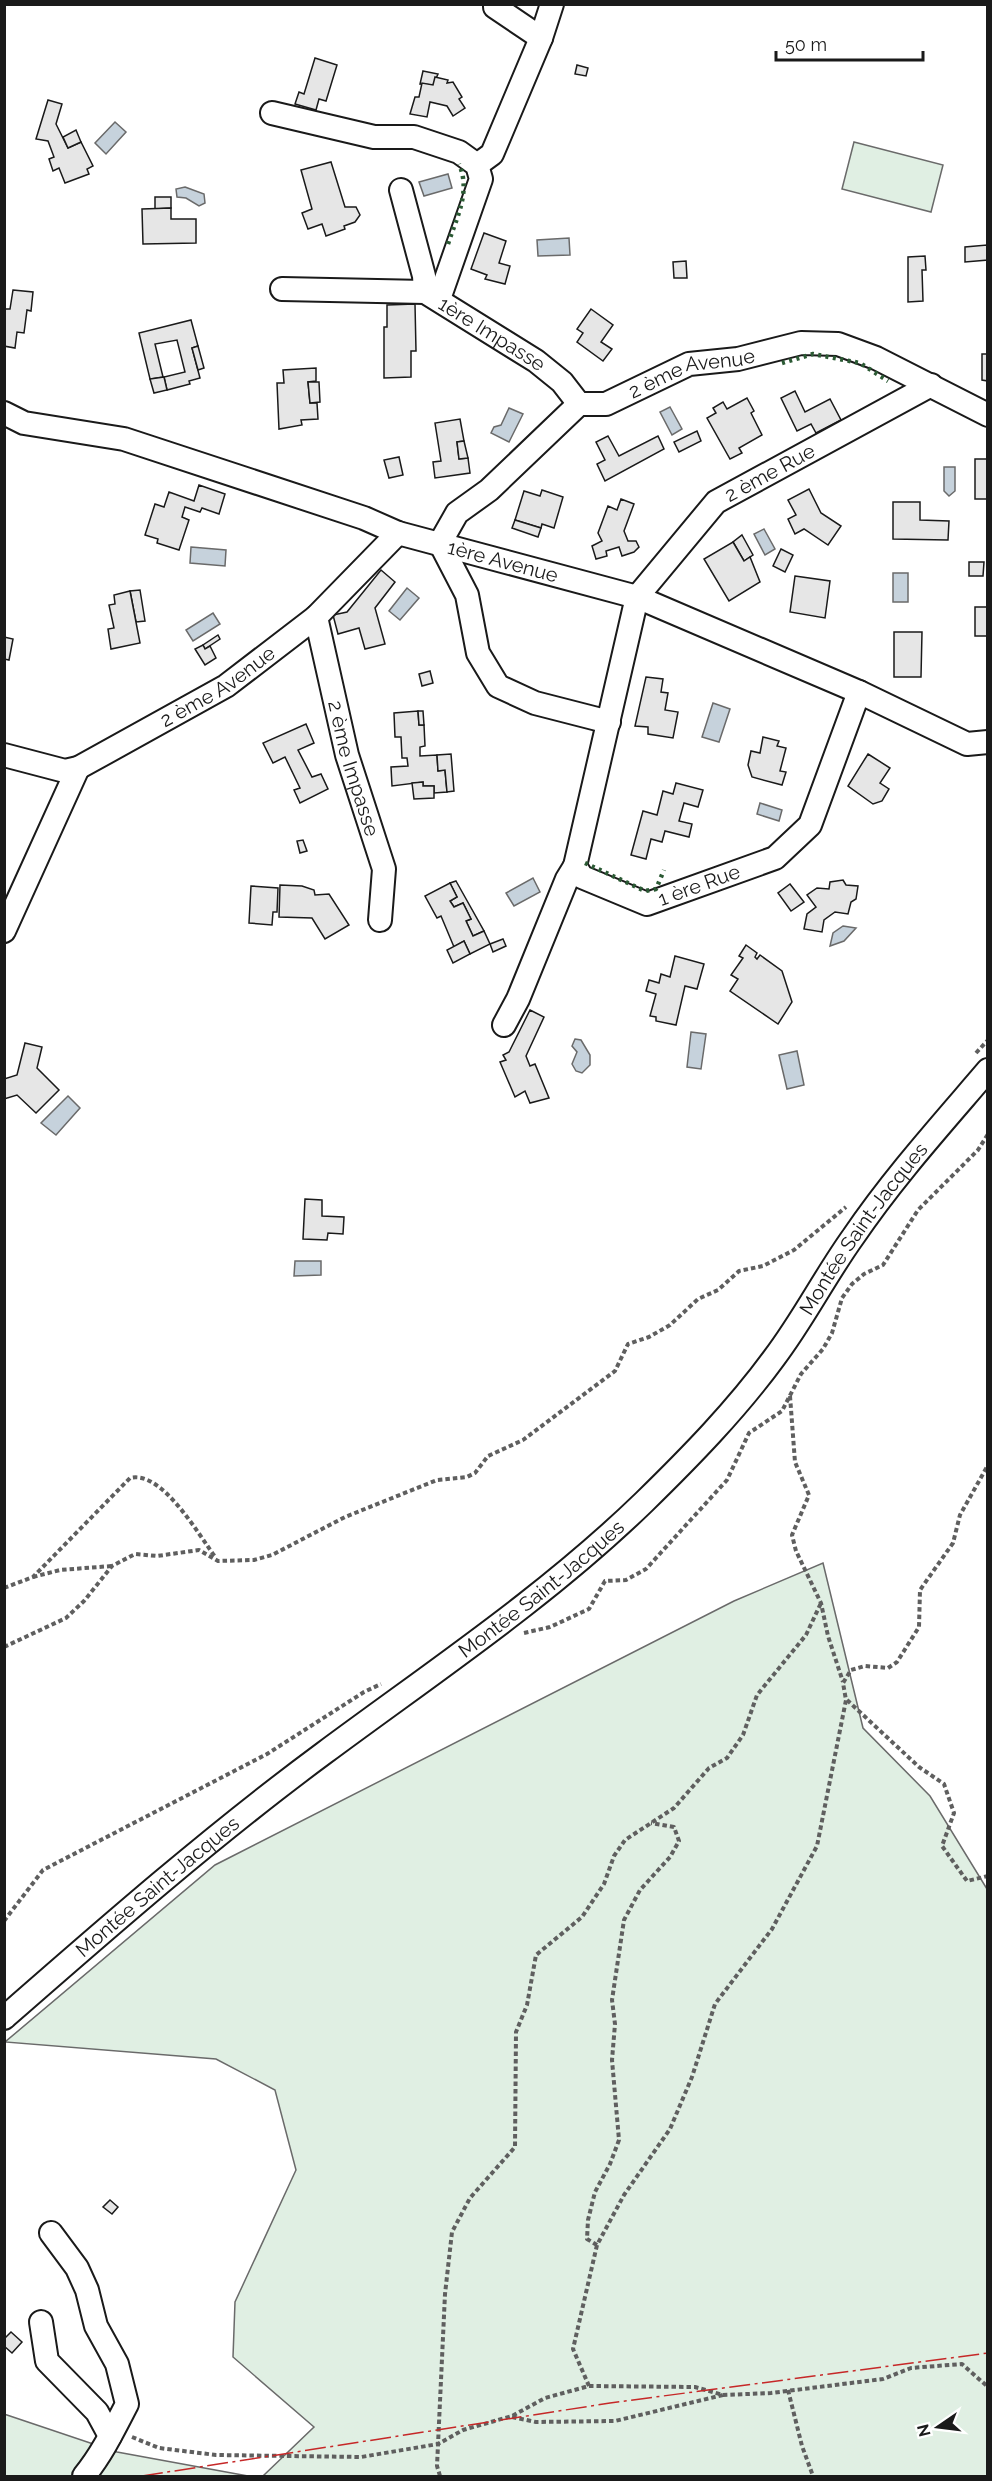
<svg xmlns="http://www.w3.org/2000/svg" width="992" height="2481" viewBox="0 0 992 2481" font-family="Raleway,sans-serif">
<rect width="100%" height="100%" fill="#fff"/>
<g fill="#e0efe3" stroke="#6a6a6a" stroke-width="1.5">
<polygon points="854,142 943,165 931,212 842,189"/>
<polygon points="823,1563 863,1728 930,1796 987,1889 987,2476 263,2476 314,2427 233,2357 235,2302 296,2170 275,2090 216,2059 5,2042 215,1865 734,1601"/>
<polygon points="4,2414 117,2452 248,2476 5,2476"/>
</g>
<g fill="#c6d2dc" stroke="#6a6a6a" stroke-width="1.5">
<polygon points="115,122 126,132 106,154 95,143"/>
<polygon points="448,174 452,188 424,196 419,182"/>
<polygon points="185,187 204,194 205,203 199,206 186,198 177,197 176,189"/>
<polygon points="569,238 570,255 538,256 537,240"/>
<polygon points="670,407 682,429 672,435 660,412"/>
<polygon points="509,408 523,414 509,442 491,433 494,427 501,425"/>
<polygon points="944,467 955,467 955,491 949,496 944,491"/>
<polygon points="764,529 775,549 765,555 754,534"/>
<polygon points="191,547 226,550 225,566 190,563"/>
<rect x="893" y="573" width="15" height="29"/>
<polygon points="407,588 419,598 400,620 389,611"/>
<polygon points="213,613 220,624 193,641 186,630"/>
<polygon points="713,703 730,709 719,742 702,737"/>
<polygon points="760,803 782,810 779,821 757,814"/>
<polygon points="533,878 540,892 514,906 506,893"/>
<polygon points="843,926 856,928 844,941 830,946 833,933"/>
<polygon points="691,1032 706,1034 701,1069 687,1067"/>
<polygon points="575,1039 581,1040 590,1055 590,1065 582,1073 576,1071 572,1064 577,1052 572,1046"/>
<polygon points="797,1051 804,1085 787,1089 779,1055"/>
<polygon points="68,1096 80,1108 56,1135 41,1123"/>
<polygon points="295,1261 321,1261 321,1275 294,1276"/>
</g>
<g fill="#e6e6e6" stroke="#1a1a1a" stroke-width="1.5">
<polygon points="315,58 337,65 326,101 319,99 316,110 295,104 299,92 304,94"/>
<polygon points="577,65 588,68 586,76 575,74"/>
<polygon points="423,71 438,74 433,85 420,84"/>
<polygon points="435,77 448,80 447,83 453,82 462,97 459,99 465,108 453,116 447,106 430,102 427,117 410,114 415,97 419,97 422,83 433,85"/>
<polygon points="48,100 62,104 56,124 68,148 81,142 93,166 87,169 89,174 65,183 59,168 53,171 49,159 54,157 48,141 36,139"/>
<polygon points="76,130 81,142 68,148 63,137"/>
<polygon points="331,162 345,207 356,207 360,215 355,222 344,226 345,229 326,236 322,224 308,229 302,213 312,209 301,170"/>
<polygon points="155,197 171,197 171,208 155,209"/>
<polygon points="171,208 171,219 196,219 196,243 143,244 142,209"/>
<polygon points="484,233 506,241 499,263 510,266 505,284 485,279 487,275 471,269"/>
<polygon points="987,245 988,260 965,262 965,247"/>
<polygon points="925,256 926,270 922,270 923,301 908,302 908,257"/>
<polygon points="686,261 687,278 674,278 673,262"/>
<polygon points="13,290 33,292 31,311 27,310 24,333 17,332 15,348 4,346 4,309 10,309"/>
<polygon points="415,304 416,351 411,351 411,377 384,378 384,327 387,327 387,305"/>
<polygon points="591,309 613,325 601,342 612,349 603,361 577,342 583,333 577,329"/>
<polygon points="191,320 198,346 192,348 200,378 189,381 190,384 167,390 164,377 185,372 177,340 155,344 163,377 150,379 139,333"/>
<polygon points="198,346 204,368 198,370 192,348"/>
<polygon points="982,354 988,354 988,381 982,380"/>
<polygon points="316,368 316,381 308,382 310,403 317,403 318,419 301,420 302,425 279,429 277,383 284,383 283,370"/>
<polygon points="164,377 167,390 154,393 150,379"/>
<polygon points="308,382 319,382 320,402 310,403"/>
<polygon points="795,391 805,412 830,399 841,420 816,433 811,424 797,431 781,398"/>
<polygon points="747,398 754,411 751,413 762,435 739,448 742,453 730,459 707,418 716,413 713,408 723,402 727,409"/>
<polygon points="460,419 464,441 457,442 459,459 468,458 470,473 435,478 433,462 441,461 435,423"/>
<polygon points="697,431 701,441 679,452 674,442"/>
<polygon points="608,436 619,456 658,436 664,449 605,481 597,464 605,460 596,442"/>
<polygon points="464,441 468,458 459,459 457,442"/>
<polygon points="399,457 403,475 389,478 384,460"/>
<rect x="975" y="459" width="13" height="40"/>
<polygon points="199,485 225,494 219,514 202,508 200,512 185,507 182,517 189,520 179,550 157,543 158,539 145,535 155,504 164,507 169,492 194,501"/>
<polygon points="809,489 821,513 841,526 828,545 804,529 795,534 788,519 796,515 788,500"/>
<polygon points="542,490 563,497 554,528 542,524 541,528 515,520 524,491 540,496"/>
<polygon points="621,499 634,504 624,531 628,541 636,541 639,547 634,552 622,556 619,547 606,551 607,556 596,559 592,546 602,541 598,533 608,506 617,510"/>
<polygon points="893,502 920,502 920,520 949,521 948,540 893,539"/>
<polygon points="515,520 541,528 538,537 512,528"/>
<polygon points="742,535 753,555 744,561 733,542"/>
<polygon points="733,542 744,561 750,557 760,582 729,601 704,559"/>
<polygon points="781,549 793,555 785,572 773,566"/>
<polygon points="969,562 984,562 983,576 969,576"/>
<polygon points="381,570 395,582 375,608 385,644 365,649 359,628 338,634 333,615 347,612"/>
<polygon points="795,576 830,581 825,618 790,612"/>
<polygon points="140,590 145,621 136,622 130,591"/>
<polygon points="130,591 140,643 111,649 108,629 114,628 109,605 115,604 114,595"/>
<rect x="975" y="607" width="13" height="29"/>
<polygon points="894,632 922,632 921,677 894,677"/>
<polygon points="218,635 220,639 205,649 203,645"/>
<polygon points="4,637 13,639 9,660 4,659"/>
<polygon points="203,645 205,649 210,646 216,658 205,665 195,649"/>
<polygon points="430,671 433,683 422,686 419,674"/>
<polygon points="646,677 663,679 661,692 668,693 665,710 678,712 673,738 648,734 648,727 635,726"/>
<polygon points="418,711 419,725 424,725 425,746 420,747 420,756 437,755 438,771 445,770 447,792 434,793 434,786 423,786 423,782 392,786 391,767 408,766 407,758 402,758 401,737 395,737 394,713"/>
<polygon points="418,711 423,711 424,725 419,725"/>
<polygon points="306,724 314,743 298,750 312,777 321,774 328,789 300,803 294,790 300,788 285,757 273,763 263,743"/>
<polygon points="763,737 779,741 777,746 786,748 780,771 786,772 782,785 752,777 748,765 751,751 760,753"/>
<polygon points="451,754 454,791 447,792 445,770 438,771 437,755"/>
<polygon points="868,754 890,768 880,783 889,789 882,801 873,804 848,786"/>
<polygon points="423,782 423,786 434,786 434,798 414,799 412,783"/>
<polygon points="676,783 703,790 698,807 684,803 679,821 692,824 689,837 665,831 662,842 651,839 646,859 631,855 643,811 657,815 663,791 673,794"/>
<polygon points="303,840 307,851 300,853 297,841"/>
<polygon points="843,880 846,885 858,886 856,899 851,902 848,914 835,912 824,920 822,932 804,929 807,914 816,907 807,895 817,888 829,889 830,882"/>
<polygon points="456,881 484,931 473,936 466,921 471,919 463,903 454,907 450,901 457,897 450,883"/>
<polygon points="450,883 457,897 450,901 454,907 463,903 471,919 466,921 473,936 484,931 490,944 470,954 464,941 454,947 441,916 437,918 425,896"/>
<polygon points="790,884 804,902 791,911 778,893"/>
<polygon points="280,885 302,886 314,890 315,895 329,894 349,925 325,939 312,918 279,917"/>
<polygon points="251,886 278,888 277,912 273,912 272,925 249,923"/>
<polygon points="503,939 506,946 493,952 490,944"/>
<polygon points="464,941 470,954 453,963 447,950"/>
<polygon points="746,945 757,953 755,957 757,959 760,955 782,971 792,1002 778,1024 730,991 738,979 731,975 743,958 739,956"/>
<polygon points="675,956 704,964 697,989 685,986 676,1025 656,1021 656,1017 650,1016 656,994 646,991 649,980 659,983 661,974 670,977"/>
<polygon points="530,1010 544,1017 526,1056 530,1066 535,1064 549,1098 530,1103 525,1091 515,1097 500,1062 506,1060 503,1055 509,1052"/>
<polygon points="25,1043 42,1047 37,1068 59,1090 36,1113 17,1095 4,1099 4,1079 17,1075"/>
<polygon points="305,1199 322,1200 322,1216 344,1217 343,1234 328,1233 327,1240 303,1239"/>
<polygon points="110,2200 118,2207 112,2214 103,2207"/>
<polygon points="11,2332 22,2342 12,2353 4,2346 4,2339"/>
</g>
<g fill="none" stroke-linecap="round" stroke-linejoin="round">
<g stroke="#1a1a1a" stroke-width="26">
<g id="minor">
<polyline points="495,4 495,7 541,38"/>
<polyline points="272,113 374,137 414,137 459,152 477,165 481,179 439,299"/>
<polyline points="477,165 492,154 541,38 552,4"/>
<polyline points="401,190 424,276 425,292"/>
<path id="s1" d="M282,289L425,292L536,361L562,382L579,404"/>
<path id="s2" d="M4,413L24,423L124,439L364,518L398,533L637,597L859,692L967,744L988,742"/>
<path id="s3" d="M316,617L347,755L384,869L380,920"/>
<path id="s4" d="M859,692L810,825L775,858L647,904L582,877L575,866L637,597L716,502L931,385"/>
<path id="s5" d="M609,722L535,703L498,686L478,653L467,595L440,543L457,513L489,490L579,404H606L689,364L738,359L801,343L838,344L876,358L988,415"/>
<path id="s6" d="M4,755L65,771L78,768L226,686L316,617L398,533"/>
<polyline points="4,931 78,768"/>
<polyline points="504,1025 518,999 567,879 575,866"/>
<path id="s7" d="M4,2018C108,1927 213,1835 324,1753C433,1672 546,1597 644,1502C690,1457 736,1410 774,1358C803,1320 825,1276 853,1237C893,1178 941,1125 988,1070"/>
<path d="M51,2233L77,2268L87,2290L96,2326L117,2364L127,2404C114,2429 102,2454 84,2476"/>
<polyline points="41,2322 47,2361 97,2412 110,2436"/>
</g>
</g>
<g stroke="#5f5f5f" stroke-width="4" stroke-dasharray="4.5 3" stroke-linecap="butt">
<polyline points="976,1053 988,1040"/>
<polyline points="790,1396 795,1462 809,1495 792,1535 796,1551 821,1603 828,1636 843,1682"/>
<polyline points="33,1577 60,1570 112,1566"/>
<path d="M4,1588L33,1577L130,1478C162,1470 198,1534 216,1558"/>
<polyline points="524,1633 550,1627 589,1609 605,1581 626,1580 646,1569 727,1480 749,1433 782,1411 801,1374 823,1349 832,1333 842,1298 852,1284 864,1274 883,1265 918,1210 978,1150 988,1134"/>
<polyline points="4,1647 66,1618 84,1601 112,1566 135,1554 157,1556 199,1550 218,1561 254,1560 272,1555 345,1517 437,1480 467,1477 475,1473 488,1456 523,1440 615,1371 628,1344 649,1337 670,1325 698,1299 718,1290 739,1271 763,1266 794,1250 846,1207"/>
<polyline points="847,1700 919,1767 944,1784 954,1813 942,1846 967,1881 988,1876"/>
<polyline points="4,1921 43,1870 267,1754 364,1692 381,1684"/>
<polyline points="597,2245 587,2239 588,2220 595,2192 610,2164 619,2140 612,2060 615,2024 612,2000 624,1920 640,1890 670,1857 679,1841 674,1827 651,1823"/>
<polyline points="589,2386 573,2349 597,2245 624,2195 670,2129 692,2077 715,2004 772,1929 817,1846 846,1700 843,1683 851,1670 865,1666 888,1668 897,1662 919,1627 920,1590 953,1543 960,1515 988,1465"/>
<polyline points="788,2390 802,2446 813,2476"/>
<polyline points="512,2417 536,2422 615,2421 723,2395"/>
<polyline points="132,2437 159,2448 216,2455 361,2457 438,2444 463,2430 512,2416 545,2398 589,2386 695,2387 723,2395 771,2393 883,2379 911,2368 962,2364 988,2387"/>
<polyline points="440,2476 437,2466 445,2294 452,2232 470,2198 515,2147 516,2032 527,2005 536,1955 582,1917 604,1884 614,1856 625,1840 674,1808 709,1768 727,1758 743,1735 757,1695 806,1635 821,1603"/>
</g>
<use href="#minor" stroke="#fff" stroke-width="22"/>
<g stroke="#2b5a34" stroke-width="4.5" stroke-dasharray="3 4.5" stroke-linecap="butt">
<path d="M448,244C457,216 471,192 459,164"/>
<polyline points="782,363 813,354 860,363 888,381"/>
<polyline points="585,863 645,891 656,889 664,870"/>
</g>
<polyline stroke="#c62828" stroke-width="1.5" stroke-dasharray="21 4.5 3 4.5" stroke-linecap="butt" points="142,2476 610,2403 988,2353"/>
</g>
<g text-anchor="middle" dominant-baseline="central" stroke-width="4.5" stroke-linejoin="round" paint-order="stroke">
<g font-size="20" fill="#1a1a1a" stroke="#fff">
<text stroke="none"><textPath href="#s1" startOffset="222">1ère Impasse</textPath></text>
<text stroke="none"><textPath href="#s5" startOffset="591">2 ème Avenue</textPath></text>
<text stroke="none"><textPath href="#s4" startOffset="870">2 ème Rue</textPath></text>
<text stroke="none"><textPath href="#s2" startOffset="522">1ère Avenue</textPath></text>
<text stroke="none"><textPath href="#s6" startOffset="238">2 ème Avenue</textPath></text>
<text stroke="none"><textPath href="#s3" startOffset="156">2 ème Impasse</textPath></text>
<text transform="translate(699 885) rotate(-20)">1 ère Rue</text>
<text stroke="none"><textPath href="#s7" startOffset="1174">Montée Saint-Jacques</textPath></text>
<text stroke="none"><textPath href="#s7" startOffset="688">Montée Saint-Jacques</textPath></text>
<text stroke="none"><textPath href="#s7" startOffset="202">Montée Saint-Jacques</textPath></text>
</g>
</g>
<rect width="992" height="2481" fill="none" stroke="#1a1a1a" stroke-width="12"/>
<g transform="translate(938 2427) rotate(256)" stroke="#ffffff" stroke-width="4.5" paint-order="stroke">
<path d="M0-4.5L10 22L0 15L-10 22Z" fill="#1a1a1a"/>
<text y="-9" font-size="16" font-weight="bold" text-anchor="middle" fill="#1a1a1a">N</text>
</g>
<path d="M776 51v9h147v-9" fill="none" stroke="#1a1a1a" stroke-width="3"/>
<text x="785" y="51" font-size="18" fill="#1a1a1a" stroke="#ffffff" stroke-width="4.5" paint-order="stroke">50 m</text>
</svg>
